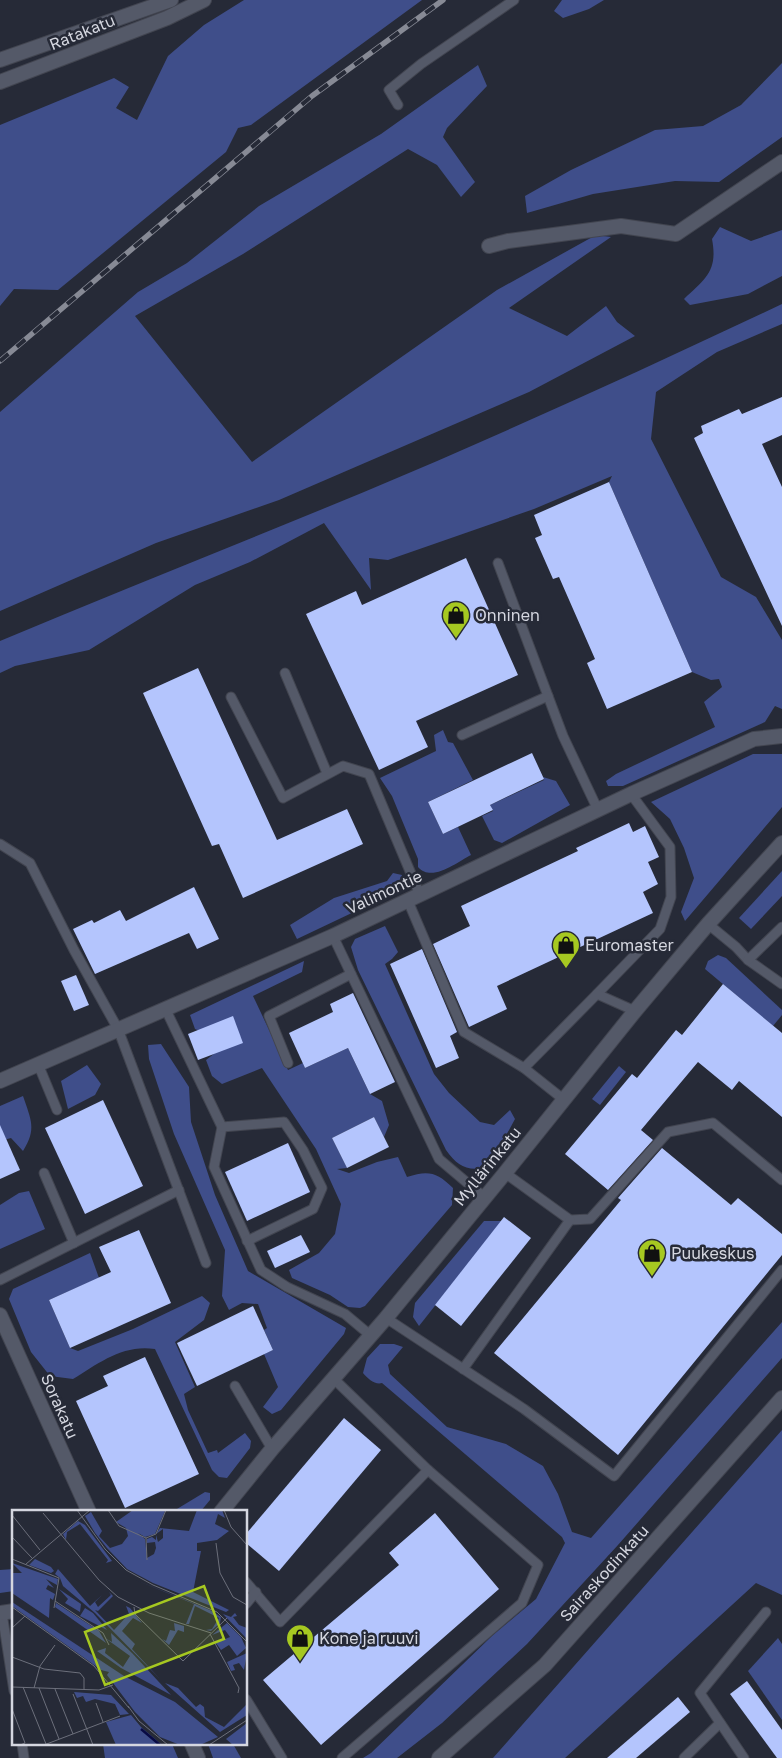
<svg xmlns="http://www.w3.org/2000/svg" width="782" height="1758" viewBox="0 0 782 1758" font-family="'Golos Text',sans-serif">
<rect width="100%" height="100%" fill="#262a37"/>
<g fill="#3f4e8a">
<polygon points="244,0 422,0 251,125 238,128 226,152 58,290 14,289 0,306 0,125 114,78 129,87 116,108 137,120 168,56 204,25"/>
<polygon points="562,0 604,0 589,9 563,18 554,11"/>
<polygon points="782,63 782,137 719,182 675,181 593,194 527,213 525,196 571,170 655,130 703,126 741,105"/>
<polygon points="478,65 487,86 447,128 443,137 475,182 461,197 437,165 408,149 243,254 135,316 252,462 497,290 596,235 611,237 509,308 567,336 606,306 617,322 635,336 529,392 279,500 156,543 0,611 0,412 138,292 187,263 259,206 381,134"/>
<path d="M720,227L751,241L782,230V276L748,294L690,305L684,299C706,278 718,271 712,239Z"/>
<path d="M782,304V324L717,352L656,392L651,439L721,577L756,597L782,640V709L775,706L765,722L623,786H608L606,781L616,774L715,727L704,702L722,687L719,679L711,680L692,672L609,482L612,476L534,509L388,560L369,558L371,590L324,523L250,562L195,585L89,650L15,666L0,673V641C121,590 243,542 364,492C505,433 644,369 782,304Z"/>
<path d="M443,730L448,742L453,743L473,780L428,802L443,834L458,827L471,855C457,862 432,883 418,867V859L392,796L380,778L436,751L434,735Z"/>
<polygon points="753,754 782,754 782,807 685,921 681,912 694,878 684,848 670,819 651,802"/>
<polygon points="543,777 556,781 570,805 502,843 494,840 482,816 493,811 490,805 544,780"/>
<polygon points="782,871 782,896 751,929 739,918"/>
<polygon points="393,873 402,875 396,892 297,939 290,925 334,898 387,881"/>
<path d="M385,926L398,952L392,959L385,964L434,1074L449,1093L480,1122L494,1125L510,1110L515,1119L501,1145L484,1168C465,1171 457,1165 446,1150L358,970L351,947L355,939Z"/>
<polygon points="718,955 726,958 782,1010 782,1015 773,1026 705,969 708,961"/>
<path d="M304,961L302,972L253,996L288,1070L303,1063L305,1068L348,1048L370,1094L382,1101L389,1125L384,1137L374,1117L332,1138L347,1168L337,1169L349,1173L377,1162L398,1157L407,1177C428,1170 437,1172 453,1188L452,1205L365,1306L360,1308L348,1307L330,1295L292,1278L289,1270L319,1253L335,1234L341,1204L316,1149L262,1068L222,1084L212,1076L206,1060L224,1046L214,1037L195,1029L190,1015Z"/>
<polygon points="161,1044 189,1087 191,1122 215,1195 248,1271 346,1328 344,1334 281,1410 272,1414 263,1407 278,1387 264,1354 273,1350 264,1330 267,1328 258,1304 242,1303 229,1310 222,1296 225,1250 174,1134 149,1059 148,1045"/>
<polygon points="87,1065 101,1084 95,1095 68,1109 61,1081"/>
<polygon points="619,1066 626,1072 600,1105 592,1099"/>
<path d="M23,1096C31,1120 37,1129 23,1151L11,1138L0,1141V1106Z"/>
<polygon points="29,1191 45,1229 0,1249 0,1205 19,1193"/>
<polygon points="484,1221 502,1221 419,1326 413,1317 415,1303"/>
<path d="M90,1253L99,1278L49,1300L70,1348L78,1351L133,1329L202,1296L210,1303L204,1320L175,1342L195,1387L184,1394L188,1410L208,1453L217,1450L218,1453L245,1433L251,1441L250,1448L227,1478L219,1477L212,1470L155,1349C123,1344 99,1363 73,1379L50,1376L31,1352L9,1299L13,1289Z"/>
<path d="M782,1322V1358L618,1545L527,1644L442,1723L397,1758H363L371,1753L493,1635L536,1599L565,1543L562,1537L382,1383C375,1385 368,1379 363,1373L367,1358L380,1344H394L403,1347L388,1365L390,1374L447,1427L506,1444L543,1466L558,1494L572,1532L591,1538Z"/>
<polygon points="782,1430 782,1595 756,1583 565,1758 493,1758"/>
<polygon points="205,1492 210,1493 210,1500 200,1512 172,1512"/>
<polygon points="14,1569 14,1591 0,1593 0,1570"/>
<polygon points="778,1638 782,1644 782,1720 748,1671"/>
<polygon points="103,1744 172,1744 178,1758 105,1758"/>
<polygon points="208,1744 233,1744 241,1758 213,1758"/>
</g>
<g fill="#b4c5fd">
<polygon points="782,397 782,435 762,444 782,487 782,626 694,438 703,433 701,426 739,409 742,414"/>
<polygon points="609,482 692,672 607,709 587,663 595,659 559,577 553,579 535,538 542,535 534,515"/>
<polygon points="466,558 518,675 416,721 428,747 379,770 306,614 356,591 362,605"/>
<polygon points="198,668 277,840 347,809 363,844 243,898 219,844 212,846 143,693"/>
<polygon points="532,753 544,779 490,805 493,810 443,834 428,802"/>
<polygon points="629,823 633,832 645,826 659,857 648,862 658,884 643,892 653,913 497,986 507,1009 469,1027 433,944 470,926 461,906 578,851 576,848"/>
<polygon points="194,887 219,939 197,949 189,933 95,974 73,929 92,920 94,923 120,910 126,921"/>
<polygon points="422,949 457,1032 450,1036 459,1058 436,1068 390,964"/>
<polygon points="76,975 89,1005 74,1011 61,981"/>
<polygon points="723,984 782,1033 782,1117 739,1081 732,1090 698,1062 641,1130 653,1140 608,1190 565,1154 632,1074 637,1078 676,1030 682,1035"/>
<polygon points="353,993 395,1082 370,1094 348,1048 305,1068 289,1033 333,1012 330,1004"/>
<polygon points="233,1016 243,1043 198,1060 188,1034"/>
<polygon points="103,1100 143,1186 85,1214 45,1128"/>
<polygon points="374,1117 389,1147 347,1168 332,1138"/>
<polygon points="0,1125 20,1170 0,1179"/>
<polygon points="288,1143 310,1192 247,1221 225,1172"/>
<polygon points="662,1148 731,1205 738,1198 782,1234 782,1255 618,1455 494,1353 621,1200 618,1198"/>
<polygon points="504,1217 531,1238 461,1326 435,1305"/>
<polygon points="139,1230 171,1303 70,1348 49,1300 111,1272 99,1247"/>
<polygon points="301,1235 310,1252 275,1268 267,1251"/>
<polygon points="253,1306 273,1350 197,1386 177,1343"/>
<polygon points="145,1357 199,1474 125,1508 76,1401 108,1386 103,1376"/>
<polygon points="344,1418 381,1450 279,1571 246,1543 246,1534"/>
<polygon points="435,1513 499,1589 321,1745 263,1680 399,1565 389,1553"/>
<polygon points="747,1681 782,1730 782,1758 777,1758 730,1694"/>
<polygon points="678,1697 690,1712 636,1758 607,1758"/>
</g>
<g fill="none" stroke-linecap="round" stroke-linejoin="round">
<g stroke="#424550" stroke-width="11">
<g id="service">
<polyline points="398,105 389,90 421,64 514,0"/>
<polyline points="498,563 563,736 598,810"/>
<polyline points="285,673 327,773"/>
<polyline points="231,697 283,798 343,766 369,774 420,895"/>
<polyline points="462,735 548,696"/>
<polyline points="0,844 30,863 74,950 118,1029 206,1263"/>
<polyline points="408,901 464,1032 524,1068"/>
<polyline points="708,924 736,947 748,960 782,984"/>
<polyline points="333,936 439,1159 484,1197"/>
<polyline points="748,960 782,927"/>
<polyline points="597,994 660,929 671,897 670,847 631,794"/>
<polyline points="165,1008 222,1127 214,1167 261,1270 287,1287 345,1314 370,1335"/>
<polyline points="288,1063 269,1016 351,974"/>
<polyline points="38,1064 57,1110"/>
<polyline points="563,1099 524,1068 597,994 635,1011"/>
<polyline points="222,1127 284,1122 303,1150 322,1188 313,1209 247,1241"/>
<polyline points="44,1173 74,1243"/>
<polyline points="505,1173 570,1220 590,1219 668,1132 713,1123 782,1180"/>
<polyline points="0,1280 179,1190"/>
<polyline points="386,1318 524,1409 614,1476 782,1270"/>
<polyline points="463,1369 570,1220"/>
<polyline points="334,1379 428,1470 538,1565 522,1603 342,1758"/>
<polyline points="235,1386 272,1449"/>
<polyline points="246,1582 280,1622 428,1470"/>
<polyline points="246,1604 256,1592"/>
<polyline points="2,1613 14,1691"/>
<polyline points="246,1699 282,1758"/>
<polyline points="22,1744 24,1758"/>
<polyline points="684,1758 720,1723"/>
<polyline points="744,1758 700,1693 766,1612"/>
</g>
</g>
<g stroke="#424550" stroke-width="16">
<g id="minor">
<polyline points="489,246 508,241 621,226 676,234 782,162"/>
<polyline points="0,1081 333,936 631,794 754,739 782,736"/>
<polyline points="0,1315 89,1512"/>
<polyline points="221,1512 272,1449 386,1318 505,1173 635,1011 708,924 782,843"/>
<polyline points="0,1613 14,1611"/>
<polyline points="192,1744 198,1758"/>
</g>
</g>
<g stroke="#424550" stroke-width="16">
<g id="secondary">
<polyline points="0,60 171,0"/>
<polyline points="0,82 167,18 204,0"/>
<polyline points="439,1758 545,1665 782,1398"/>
</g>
</g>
<use href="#service" stroke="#545968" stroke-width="9"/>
<use href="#minor" stroke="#545968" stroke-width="14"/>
<use href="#secondary" stroke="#545968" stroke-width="14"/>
<g stroke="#878a95" stroke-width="5.5">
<polyline id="rail" points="0,361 312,96 443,0"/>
</g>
<use href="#rail" stroke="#262a37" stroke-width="4" stroke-dasharray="11" stroke-linecap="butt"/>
</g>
<defs>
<g id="shop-pin" transform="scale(1.4375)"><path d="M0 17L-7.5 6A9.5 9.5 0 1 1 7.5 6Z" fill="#a6c821" stroke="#262a37"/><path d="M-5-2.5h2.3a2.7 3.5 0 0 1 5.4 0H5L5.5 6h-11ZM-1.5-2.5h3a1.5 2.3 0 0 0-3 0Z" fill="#111"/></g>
</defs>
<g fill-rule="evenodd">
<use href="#shop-pin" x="456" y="615"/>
<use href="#shop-pin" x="566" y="945"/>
<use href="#shop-pin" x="652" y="1253"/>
<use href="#shop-pin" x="300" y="1638"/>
</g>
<g text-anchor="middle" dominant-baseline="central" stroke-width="5" stroke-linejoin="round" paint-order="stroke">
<g font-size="16" fill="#d5d7e0" stroke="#262a37">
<text transform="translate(82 32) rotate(-22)">Ratakatu</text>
<text transform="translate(384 892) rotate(-25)">Valimontie</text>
<text transform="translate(487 1166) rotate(-51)">Myllärinkatu</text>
<text transform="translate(60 1406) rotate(66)">Sorakatu</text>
<text transform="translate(604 1573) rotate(-48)">Sairaskodinkatu</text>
</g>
<g font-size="16" fill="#d5d7e0" stroke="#262a37" text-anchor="start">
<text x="475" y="615">Onninen</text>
<text x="585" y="945">Euromaster</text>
<text x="671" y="1253">Puukeskus</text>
<text x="319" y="1638">Kone ja ruuvi</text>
</g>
</g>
<g transform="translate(12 1510)">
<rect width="235" height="235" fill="#262a37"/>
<path d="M121,0L153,1L143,24L133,27L126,23L133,29L135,48L142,44L144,38L143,32L135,33V29L140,27L144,30V25L146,32L151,28V19L144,24L148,18L177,21L185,0H210L213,8L206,4L203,14L217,21L205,30L185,33V41H189L181,82L217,100L214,102L141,73L115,59L95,38L83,23L73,6L79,2L90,21L87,26L98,38L110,34L116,26L114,18L104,12ZM66,11L73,15L100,51L94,53L96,50L68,14L55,22L54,30L51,24ZM23,49L39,57L42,61L39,63L17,55ZM0,53L46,69L45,75L34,69L42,78L36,75L34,79L43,84L41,90L38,88L37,108L0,83V63H10ZM46,59L78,96L90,85L83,92L86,97L99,85L97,82L101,86L86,101L83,100L102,120L117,104L114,96L118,98L130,113L121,108L110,121L123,134L120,139L148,169L83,103L51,76L48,68L43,64ZM124,70L198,100L209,107L208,113L199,121L194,120L200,119L207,108L183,96L177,114H174L182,94ZM47,79L69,94L68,102L53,93L56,89ZM0,92L112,166L163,192L206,227L188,235H168L148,227L123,202L95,165L97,162L89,160L0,96ZM44,93L87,121L94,133L43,97ZM73,98L81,103L95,120L68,106ZM223,103L225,106L221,107L227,115L235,118V129L211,104L219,107ZM162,113L172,116V122L166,120L157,135L150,129L154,131L158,120L163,121ZM215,113L229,127L234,138L225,146L217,135L209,140L204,133L218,127L213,120L200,125ZM99,123L120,143L159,185L109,158L85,141L94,138L93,143L111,157L118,146L93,128L100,132ZM235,143L232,160L227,153L221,155L223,160L219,161L215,152ZM153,173L166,178L184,197L188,194L192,197L193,207L212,217L235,194V205L208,222ZM62,182L99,185L117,204L108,205L103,194L83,189L74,192L71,186L65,188ZM119,205L129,217L150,235H104L94,212ZM235,213V235H221L214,229Z" fill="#3f4e8a"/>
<path fill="none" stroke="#090b43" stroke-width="2.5" d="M129,219L148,235"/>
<path fill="none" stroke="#6c6f7b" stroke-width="1" d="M65,0L93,39L114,60L141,75L205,102L235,132M96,0L107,16L134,28L144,24L154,0M212,0L219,17L235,35M31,3L87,70L106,87L137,103L199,123M0,5L28,40M0,27L20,48M134,28L135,50M204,33L208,63L221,87L235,95M0,49L47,68L42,98M14,54L78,0M43,91L91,123L97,135M0,97L82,156L117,198M122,97L123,104L171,151L215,108M0,118L13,106M198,124L227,178L226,183M0,147L32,159L68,163L72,168V179M0,177L87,180L101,175M11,177L34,234M22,178L28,156L43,135M27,178L47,229M43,179L61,224M61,184L81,235M84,193L91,212M116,196L127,211L156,235M0,199L13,233L8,235M32,235L108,206M197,235L235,210"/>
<path fill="#a6c821" fill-opacity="0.15" stroke="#a6c821" stroke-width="2.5" d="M192,76L212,129L93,175L73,122Z"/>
<rect width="235" height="235" fill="none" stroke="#d5d7e0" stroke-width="2.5"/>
</g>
</svg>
